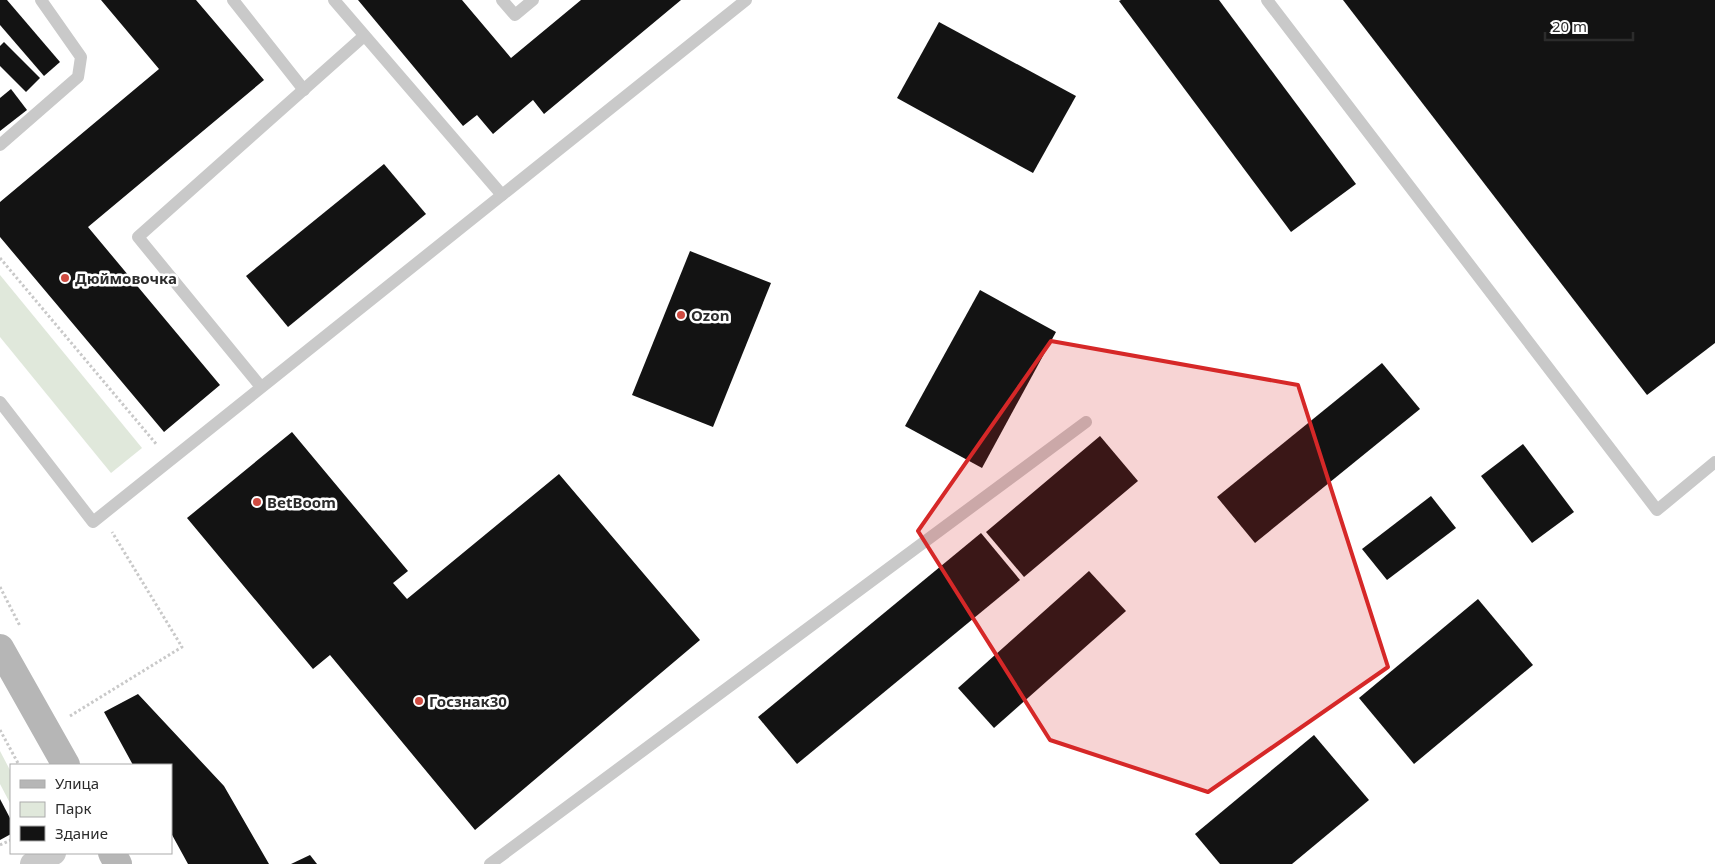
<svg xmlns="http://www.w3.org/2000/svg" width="1715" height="864" viewBox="0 0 1715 864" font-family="'Noto Sans',sans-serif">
<rect width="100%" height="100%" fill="#fff"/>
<g fill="#e0e8db">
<polygon points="0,275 142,448 111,473 0,337"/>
<polygon points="0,751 11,772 11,805 0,784"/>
</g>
<g fill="#131313">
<polygon points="0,0 7,0 60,62 44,76 0,25"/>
<polygon points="101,0 196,0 264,80 88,227 220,385 164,432 0,237 0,202 159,69"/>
<polygon points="358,0 462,0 511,58 581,0 681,0 544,114 533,100 493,134 477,115 463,126"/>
<polygon points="1121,0 1219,0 1356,184 1291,232 1119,1"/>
<polygon points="1343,0 1715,0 1715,343 1647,395"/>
<polygon points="939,22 1076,96 1033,173 897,98"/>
<polygon points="4,42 40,78 26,92 0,66 0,46"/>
<polygon points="11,89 27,110 0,131 0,98"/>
<polygon points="384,164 426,214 288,327 246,276"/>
<polygon points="690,251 771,283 713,427 632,395"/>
<polygon points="980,290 1056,332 982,468 905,426"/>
<polygon points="1382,363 1420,409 1255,543 1217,497"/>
<polygon points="292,432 408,571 393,583 407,599 559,474 700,640 475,830 330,655 313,669 187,518"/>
<polygon points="1100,436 1138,481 1024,577 986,532"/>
<polygon points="1523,444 1574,512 1532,543 1481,476"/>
<polygon points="1431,496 1456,528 1387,580 1362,549"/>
<polygon points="981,533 1020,580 797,764 758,717"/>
<polygon points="1089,571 1126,611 994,728 958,688"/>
<polygon points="1478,599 1533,665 1414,764 1359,698"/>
<polygon points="138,694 224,786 269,864 188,864 171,833 171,765 133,765 104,712"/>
<polygon points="1314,735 1369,800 1292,864 1220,864 1195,834"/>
<polygon points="0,799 11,820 11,834 0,840"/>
<polygon points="310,855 317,864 291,864"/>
</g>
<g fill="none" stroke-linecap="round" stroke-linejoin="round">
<g stroke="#c9c9c9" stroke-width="3" stroke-dasharray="2.5 2.5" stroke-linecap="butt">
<polyline points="0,258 157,445"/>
<polyline points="0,587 20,626"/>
<polyline points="70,716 182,647 112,532"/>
<polyline points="0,730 19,765"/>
<polyline points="0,845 11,840"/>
</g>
<g stroke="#c9c9c9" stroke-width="12">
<polyline points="233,0 304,90"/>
<polyline points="334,0 502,195"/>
<polyline points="502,0 515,15 533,0"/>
<polyline points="1267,0 1657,510 1715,462"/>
<polyline points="0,145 78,77 81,57 41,0"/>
<polyline points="261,387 138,237 364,36"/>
<polyline points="0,402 93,522 746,0"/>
<polyline points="490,864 1086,422"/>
</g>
<polyline stroke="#c9c9c9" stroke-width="24" points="32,864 54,853"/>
<g stroke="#b6b6b6" stroke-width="28">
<polyline points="0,648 66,765"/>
<polyline points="112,853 118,864"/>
</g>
</g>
<path fill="#d62828" fill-opacity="0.2" stroke="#d62828" stroke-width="4" stroke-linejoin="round" d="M1051,341L1298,385L1388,667L1208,792L1050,740L918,531Z"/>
<g fill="#cf4b41" stroke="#fff" stroke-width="2">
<circle cx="65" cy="278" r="5"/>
<circle cx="681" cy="315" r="5"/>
<circle cx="257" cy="502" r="5"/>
<circle cx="419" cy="701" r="5"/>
</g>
<g text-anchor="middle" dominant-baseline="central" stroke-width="5" stroke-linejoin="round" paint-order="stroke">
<g font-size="15" font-weight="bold" fill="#2c2c2c" stroke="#fff" text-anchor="start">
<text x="75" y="278">Дюймовочка</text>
<text x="691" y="315">Ozon</text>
<text x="267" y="502">BetBoom</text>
<text x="429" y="701">Госзнак30</text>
</g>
</g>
<rect x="10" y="764" width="162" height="90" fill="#ffffff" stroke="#ababab"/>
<rect x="20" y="780" width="25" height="8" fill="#b6b6b6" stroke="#ababab"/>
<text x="55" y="789" font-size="15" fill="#2c2c2c">Улица</text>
<rect x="20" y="802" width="25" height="15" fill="#e0e8db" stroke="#ababab"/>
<text x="55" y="814" font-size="15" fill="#2c2c2c">Парк</text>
<rect x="20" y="826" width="25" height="15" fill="#131313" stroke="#ababab"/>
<text x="55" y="839" font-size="15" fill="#2c2c2c">Здание</text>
<path d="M1545 32v8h88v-8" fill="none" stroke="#2c2c2c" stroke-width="2.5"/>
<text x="1552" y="32" font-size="15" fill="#2c2c2c" stroke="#ffffff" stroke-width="4" paint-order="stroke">20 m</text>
</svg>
